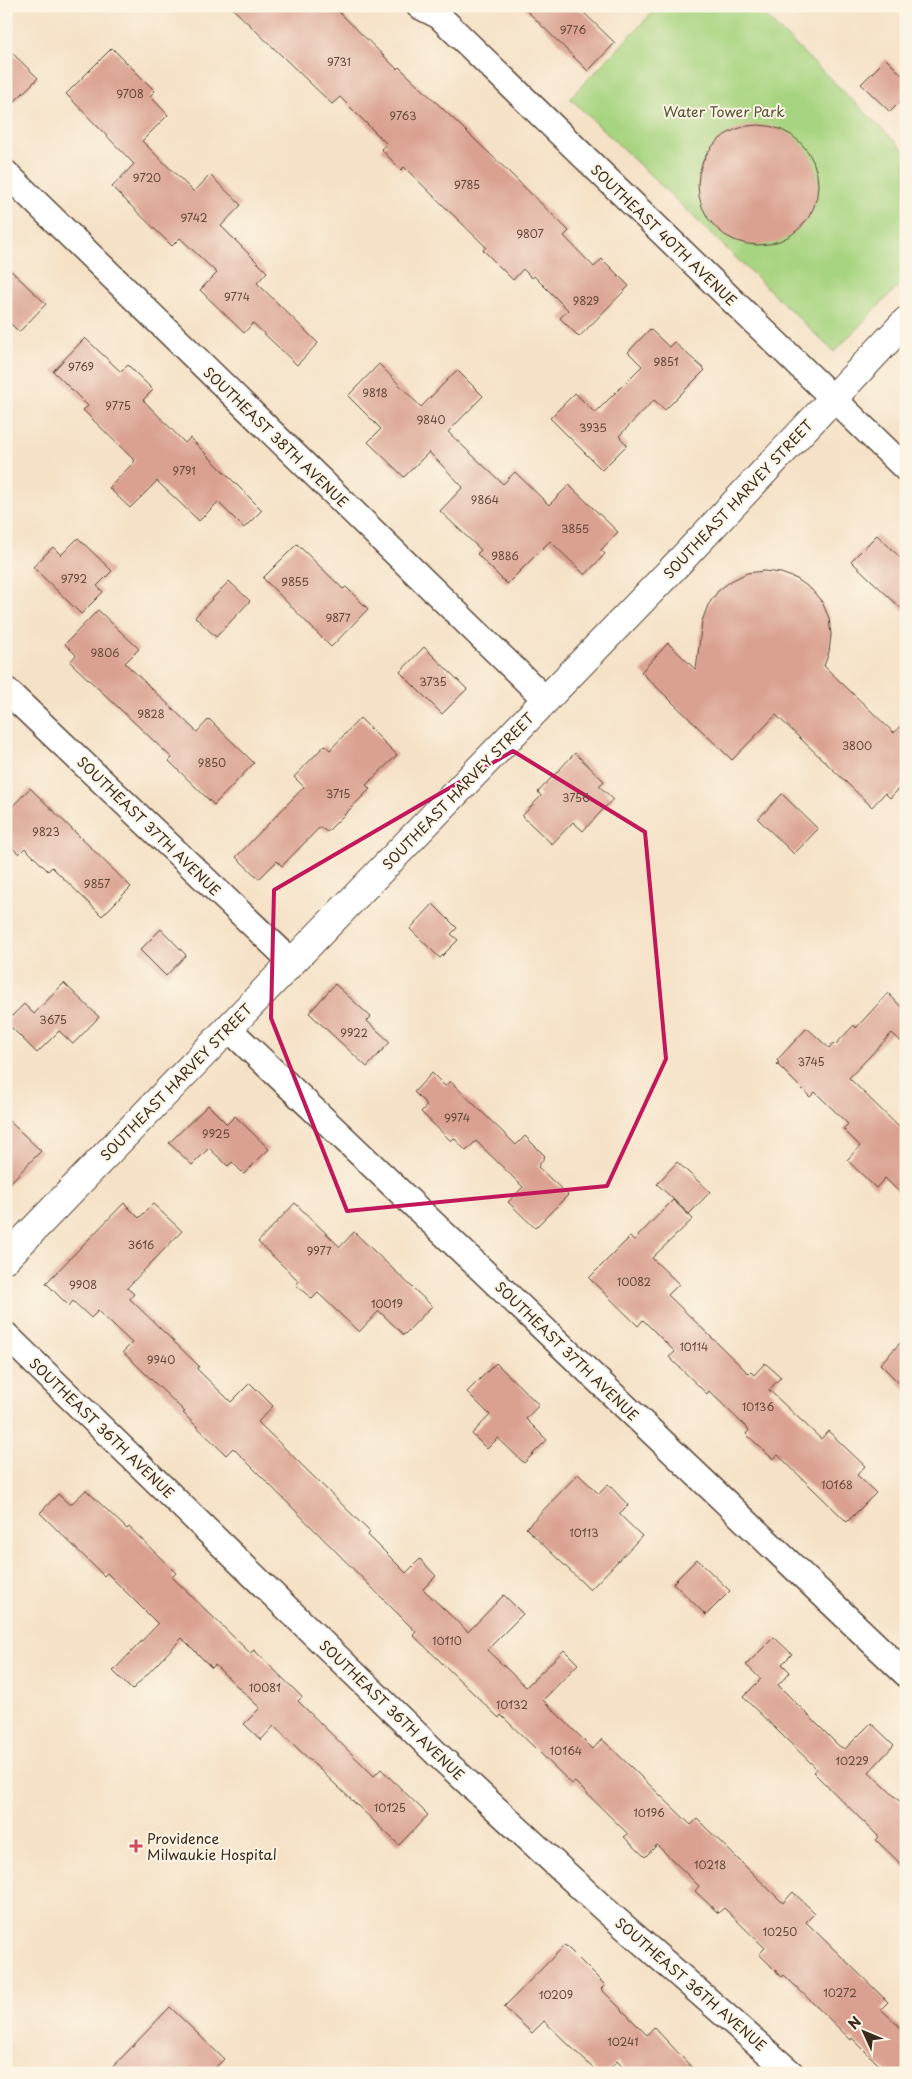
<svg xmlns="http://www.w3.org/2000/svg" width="912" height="2079" viewBox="0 0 912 2079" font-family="'Playpen Sans',sans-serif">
<rect width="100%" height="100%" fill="#fcf5e5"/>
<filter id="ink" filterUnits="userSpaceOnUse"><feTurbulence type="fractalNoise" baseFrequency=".02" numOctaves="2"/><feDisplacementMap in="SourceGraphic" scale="10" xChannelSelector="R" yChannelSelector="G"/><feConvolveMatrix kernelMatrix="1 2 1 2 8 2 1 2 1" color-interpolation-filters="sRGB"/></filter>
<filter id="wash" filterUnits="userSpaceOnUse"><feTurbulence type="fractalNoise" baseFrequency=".0096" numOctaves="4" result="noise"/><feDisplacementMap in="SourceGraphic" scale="20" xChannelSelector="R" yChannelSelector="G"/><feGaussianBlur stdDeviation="1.12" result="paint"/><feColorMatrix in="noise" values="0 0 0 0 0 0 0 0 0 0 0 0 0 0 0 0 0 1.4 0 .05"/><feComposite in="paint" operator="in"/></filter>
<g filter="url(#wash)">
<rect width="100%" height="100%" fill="#f5e1c6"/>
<polygon fill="#a7d480" stroke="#717f4f" points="659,6 755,6 906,152 906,278 834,352 570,98"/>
<g id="blocks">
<g fill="#daa190">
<polygon points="230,6 333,6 397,69 399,67 511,174 569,231 564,236 594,267 602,259 629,286 579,337 560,318 568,310 534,276 532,278 523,269 513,280 483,250 486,247 404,167 401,170 381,149 387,144 340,97 332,104"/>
<polygon points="522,6 577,6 615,43 588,71"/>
<polygon points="6,47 38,78 6,110"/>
<polygon points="112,48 155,91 150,96 168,115 142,141 194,192 210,175 241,205 221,226 267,272 257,283 318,343 297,365 253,323 244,333 200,290 217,273 180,238 172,246 112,187 134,164 66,94"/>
<polygon points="886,59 906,79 906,96 890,112 861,84"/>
<circle cx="758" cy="185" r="60"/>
<polygon points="6,266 46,304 19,332 6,319"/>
<polygon points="650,329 669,347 674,342 705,370 665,410 654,400 619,436 627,445 602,470 550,418 575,393 595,413 642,366 628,352"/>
<polygon points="85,338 121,372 128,365 153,390 143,400 185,443 190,438 262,510 244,528 218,502 199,521 157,481 130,508 109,488 135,461 83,410 88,406 53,371"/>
<polygon points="379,364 421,407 457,370 483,396 448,432 503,484 515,472 549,505 569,485 618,532 601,550 605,554 585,575 550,541 507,584 477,554 481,550 440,511 463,487 429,452 404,477 368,442 381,429 348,396"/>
<polygon points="877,535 906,563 906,613 851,561"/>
<polygon points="78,538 112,571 97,586 103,592 81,614 33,567 53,547 61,555"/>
<polygon points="297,544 343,589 346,587 368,609 331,647 263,578"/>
<polygon points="764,571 781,573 797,579 811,589 822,602 829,618 831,635 829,652 824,666 894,733 906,720 906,782 890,798 885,793 872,807 776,715 732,760 641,672 668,643 696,670 702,621 708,605 718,591 731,581 747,573"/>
<polygon points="229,581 250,601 216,637 195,617"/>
<polygon points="98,610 139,649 125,663 197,732 209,719 254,763 214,805 169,761 172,758 70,662 76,655 65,644"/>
<polygon points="424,647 467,689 442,714 400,672"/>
<polygon points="360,718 397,755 366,785 370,789 327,832 320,827 282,866 277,861 259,879 236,857 304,787 294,777 325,745 330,750"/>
<polygon points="575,753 604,781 599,786 613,799 583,831 573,822 552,844 522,816 541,796 538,792"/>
<polygon points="30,788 131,887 102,916 52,867 48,871 25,848 19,854 6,842 6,813"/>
<polygon points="782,794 818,829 794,854 758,819"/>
<polygon points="433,904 457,928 451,934 458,940 440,958 410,929"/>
<polygon points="161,929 186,955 166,976 140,950"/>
<polygon points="64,983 99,1017 73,1044 59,1031 37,1053 6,1022 24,1004 34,1014"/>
<polygon points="335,984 371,1017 367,1021 390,1042 367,1067 309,1013"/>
<polygon points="888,993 906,1012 906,1046 892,1033 849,1078 906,1134 906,1199 885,1178 876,1188 847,1160 860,1146 843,1129 848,1124 815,1092 810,1097 777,1064 779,1063 777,1060 807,1028 829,1048 833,1043 835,1045 854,1025 856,1028"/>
<polygon points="432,1073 445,1086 450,1081 516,1145 525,1136 545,1156 538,1167 568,1195 535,1228 508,1202 523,1187 476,1141 466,1151 454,1138 451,1141 421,1112 427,1105 414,1092"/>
<polygon points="208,1105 227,1124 235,1116 269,1149 244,1174 232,1162 228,1166 209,1148 192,1165 169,1143"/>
<polygon points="6,1118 41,1151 6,1187"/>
<polygon points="677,1162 710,1192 689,1214 657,1184"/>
<polygon points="673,1200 693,1219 652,1258 679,1284 668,1295 749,1374 751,1372 754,1375 765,1363 781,1377 769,1390 821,1439 828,1431 865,1466 857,1475 876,1493 847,1522 778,1455 773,1459 746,1434 749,1430 709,1391 707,1394 669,1357 675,1352 643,1320 638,1326 589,1278 630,1237 634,1240"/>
<polygon points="124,1203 139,1218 153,1204 182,1231 127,1288 134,1294 130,1299 199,1366 197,1369 231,1402 250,1383 273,1406 258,1422 370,1532 368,1535 406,1573 420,1559 436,1576 423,1589 468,1632 504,1595 523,1614 487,1650 526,1687 564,1650 578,1664 543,1700 593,1749 602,1739 691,1825 697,1819 783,1903 793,1892 815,1913 806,1922 888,2002 881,2009 906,2033 906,2073 887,2073 852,2038 851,2040 784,1975 782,1977 759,1954 765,1948 724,1908 718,1913 695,1891 699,1886 657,1845 645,1857 624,1837 628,1834 575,1782 572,1784 501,1715 499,1718 413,1635 416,1632 233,1448 226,1455 183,1413 185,1412 123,1352 132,1343 98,1311 91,1318 73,1301 69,1306 46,1283"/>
<polygon points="295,1203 340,1247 354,1232 432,1306 404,1335 379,1311 359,1332 318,1293 312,1299 296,1285 299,1281 258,1242"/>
<polygon points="906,1337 906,1390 880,1364"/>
<polygon points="496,1363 539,1405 526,1419 547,1440 524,1463 498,1438 487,1449 472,1434 490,1415 467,1392"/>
<polygon points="578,1474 599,1494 608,1484 628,1505 619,1514 642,1536 590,1590 526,1528"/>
<polygon points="86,1490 127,1529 129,1527 176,1573 172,1577 250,1653 254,1650 302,1697 298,1701 374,1776 381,1769 428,1815 399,1845 274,1726 261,1740 244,1724 260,1708 215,1665 212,1668 182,1638 132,1690 113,1671 158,1624 107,1573 104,1576 40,1513 58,1494 70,1505"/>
<polygon points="697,1559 730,1591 706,1615 673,1583"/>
<polygon points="774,1637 792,1654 782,1664 790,1672 778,1685 839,1746 845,1749 871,1723 894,1745 869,1772 906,1807 906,1869 876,1840 879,1837 813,1772 817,1769 743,1697 761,1679 746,1665"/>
<polygon points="565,1945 605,1985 601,1989 647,2035 654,2027 697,2073 628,2073 617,2061 606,2073 598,2073 544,2021 532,2033 504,2007"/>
<polygon points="170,2007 224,2059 210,2073 107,2073"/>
</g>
</g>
</g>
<g filter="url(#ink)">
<use href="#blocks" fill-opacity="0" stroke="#574537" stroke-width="1"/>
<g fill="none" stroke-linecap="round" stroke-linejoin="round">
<g stroke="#574537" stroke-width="28">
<g id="minor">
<polyline points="419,6 439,16 906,469"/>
<polyline points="6,173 546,700"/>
<polyline points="6,690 292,962"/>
<polyline points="228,1028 906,1674"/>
<polyline points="6,1335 437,1754 603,1908 791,2073"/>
</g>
</g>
<g stroke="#574537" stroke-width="30">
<polyline id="tertiary" points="6,1258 680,561 906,321"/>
</g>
<use href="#minor" stroke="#fff" stroke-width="25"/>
<use href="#tertiary" stroke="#fff" stroke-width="28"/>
</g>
</g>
<path fill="none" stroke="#c2185b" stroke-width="4" stroke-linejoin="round" d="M513,751L645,832L666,1059L607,1186L347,1211L271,1018L274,890Z"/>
<path fill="#d1495b" stroke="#fcf5e5" stroke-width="2" d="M133.5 1838.5h5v5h5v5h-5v5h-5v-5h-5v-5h5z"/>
<g text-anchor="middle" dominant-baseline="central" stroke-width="4" stroke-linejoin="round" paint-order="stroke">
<g font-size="11" fill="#63483a">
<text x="573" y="29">9776</text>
<text x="339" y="61">9731</text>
<text x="130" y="93">9708</text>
<text x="403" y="115">9763</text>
<text x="147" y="177">9720</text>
<text x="467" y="184">9785</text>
<text x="194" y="217">9742</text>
<text x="530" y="233">9807</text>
<text x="237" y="296">9774</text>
<text x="586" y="300">9829</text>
<text x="666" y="361">9851</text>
<text x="81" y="366">9769</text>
<text x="375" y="392">9818</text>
<text x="118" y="405">9775</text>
<text x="431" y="419">9840</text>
<text x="593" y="427">3935</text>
<text x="184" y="470">9791</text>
<text x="485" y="499">9864</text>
<text x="575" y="528">3855</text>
<text x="505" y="555">9886</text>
<text x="74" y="578">9792</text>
<text x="295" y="581">9855</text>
<text x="338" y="617">9877</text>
<text x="105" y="652">9806</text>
<text x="433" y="681">3735</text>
<text x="151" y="713">9828</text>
<text x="857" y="745">3800</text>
<text x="212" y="762">9850</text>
<text x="338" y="793">3715</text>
<text x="576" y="797">3756</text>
<text x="46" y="831">9823</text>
<text x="97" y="883">9857</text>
<text x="53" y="1019">3675</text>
<text x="354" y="1032">9922</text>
<text x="811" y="1061">3745</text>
<text x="457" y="1117">9974</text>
<text x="216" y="1133">9925</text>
<text x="141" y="1244">3616</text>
<text x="319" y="1250">9977</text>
<text x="634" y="1281">10082</text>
<text x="83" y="1284">9908</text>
<text x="387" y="1303">10019</text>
<text x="694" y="1346">10114</text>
<text x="161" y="1359">9940</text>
<text x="758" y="1406">10136</text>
<text x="837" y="1484">10168</text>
<text x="584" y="1532">10113</text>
<text x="447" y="1640">10110</text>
<text x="265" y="1687">10081</text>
<text x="512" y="1704">10132</text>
<text x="566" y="1750">10164</text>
<text x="852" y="1760">10229</text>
<text x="390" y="1807">10125</text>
<text x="649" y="1812">10196</text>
<text x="710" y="1864">10218</text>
<text x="780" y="1931">10250</text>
<text x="840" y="1992">10272</text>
<text x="556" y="1994">10209</text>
<text x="623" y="2041">10241</text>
</g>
<g font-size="14" fill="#565436" stroke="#fcf5e5">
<text x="724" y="111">Water Tower Park</text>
</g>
<g font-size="14" fill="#3b2a1e" stroke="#fcf5e5">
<text transform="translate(664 235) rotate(44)">SOUTHEAST 40TH AVENUE</text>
<text transform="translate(276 437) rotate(44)">SOUTHEAST 38TH AVENUE</text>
<text transform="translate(738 499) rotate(-47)">SOUTHEAST HARVEY STREET</text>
<text transform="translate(458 791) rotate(-46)">SOUTHEAST HARVEY STREET</text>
<text transform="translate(149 826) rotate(44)">SOUTHEAST 37TH AVENUE</text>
<text transform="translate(176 1082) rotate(-46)">SOUTHEAST HARVEY STREET</text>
<text transform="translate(567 1351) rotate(44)">SOUTHEAST 37TH AVENUE</text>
<text transform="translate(102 1428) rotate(44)">SOUTHEAST 36TH AVENUE</text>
<text transform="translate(392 1710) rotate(44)">SOUTHEAST 36TH AVENUE</text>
<text transform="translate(691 1984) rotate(41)">SOUTHEAST 36TH AVENUE</text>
</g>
<g font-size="14" fill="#3b2a1e" stroke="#fcf5e5" text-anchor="start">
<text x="147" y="1838">Providence<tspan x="147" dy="16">Milwaukie Hospital</tspan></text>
</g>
</g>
<rect width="912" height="2079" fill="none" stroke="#fcf5e5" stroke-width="25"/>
<g transform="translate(864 2032) rotate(314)" stroke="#fcf5e5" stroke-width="4" paint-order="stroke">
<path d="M0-4L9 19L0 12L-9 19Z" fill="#3b2a1e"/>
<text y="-8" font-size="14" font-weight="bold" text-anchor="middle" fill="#3b2a1e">N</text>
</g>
</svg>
